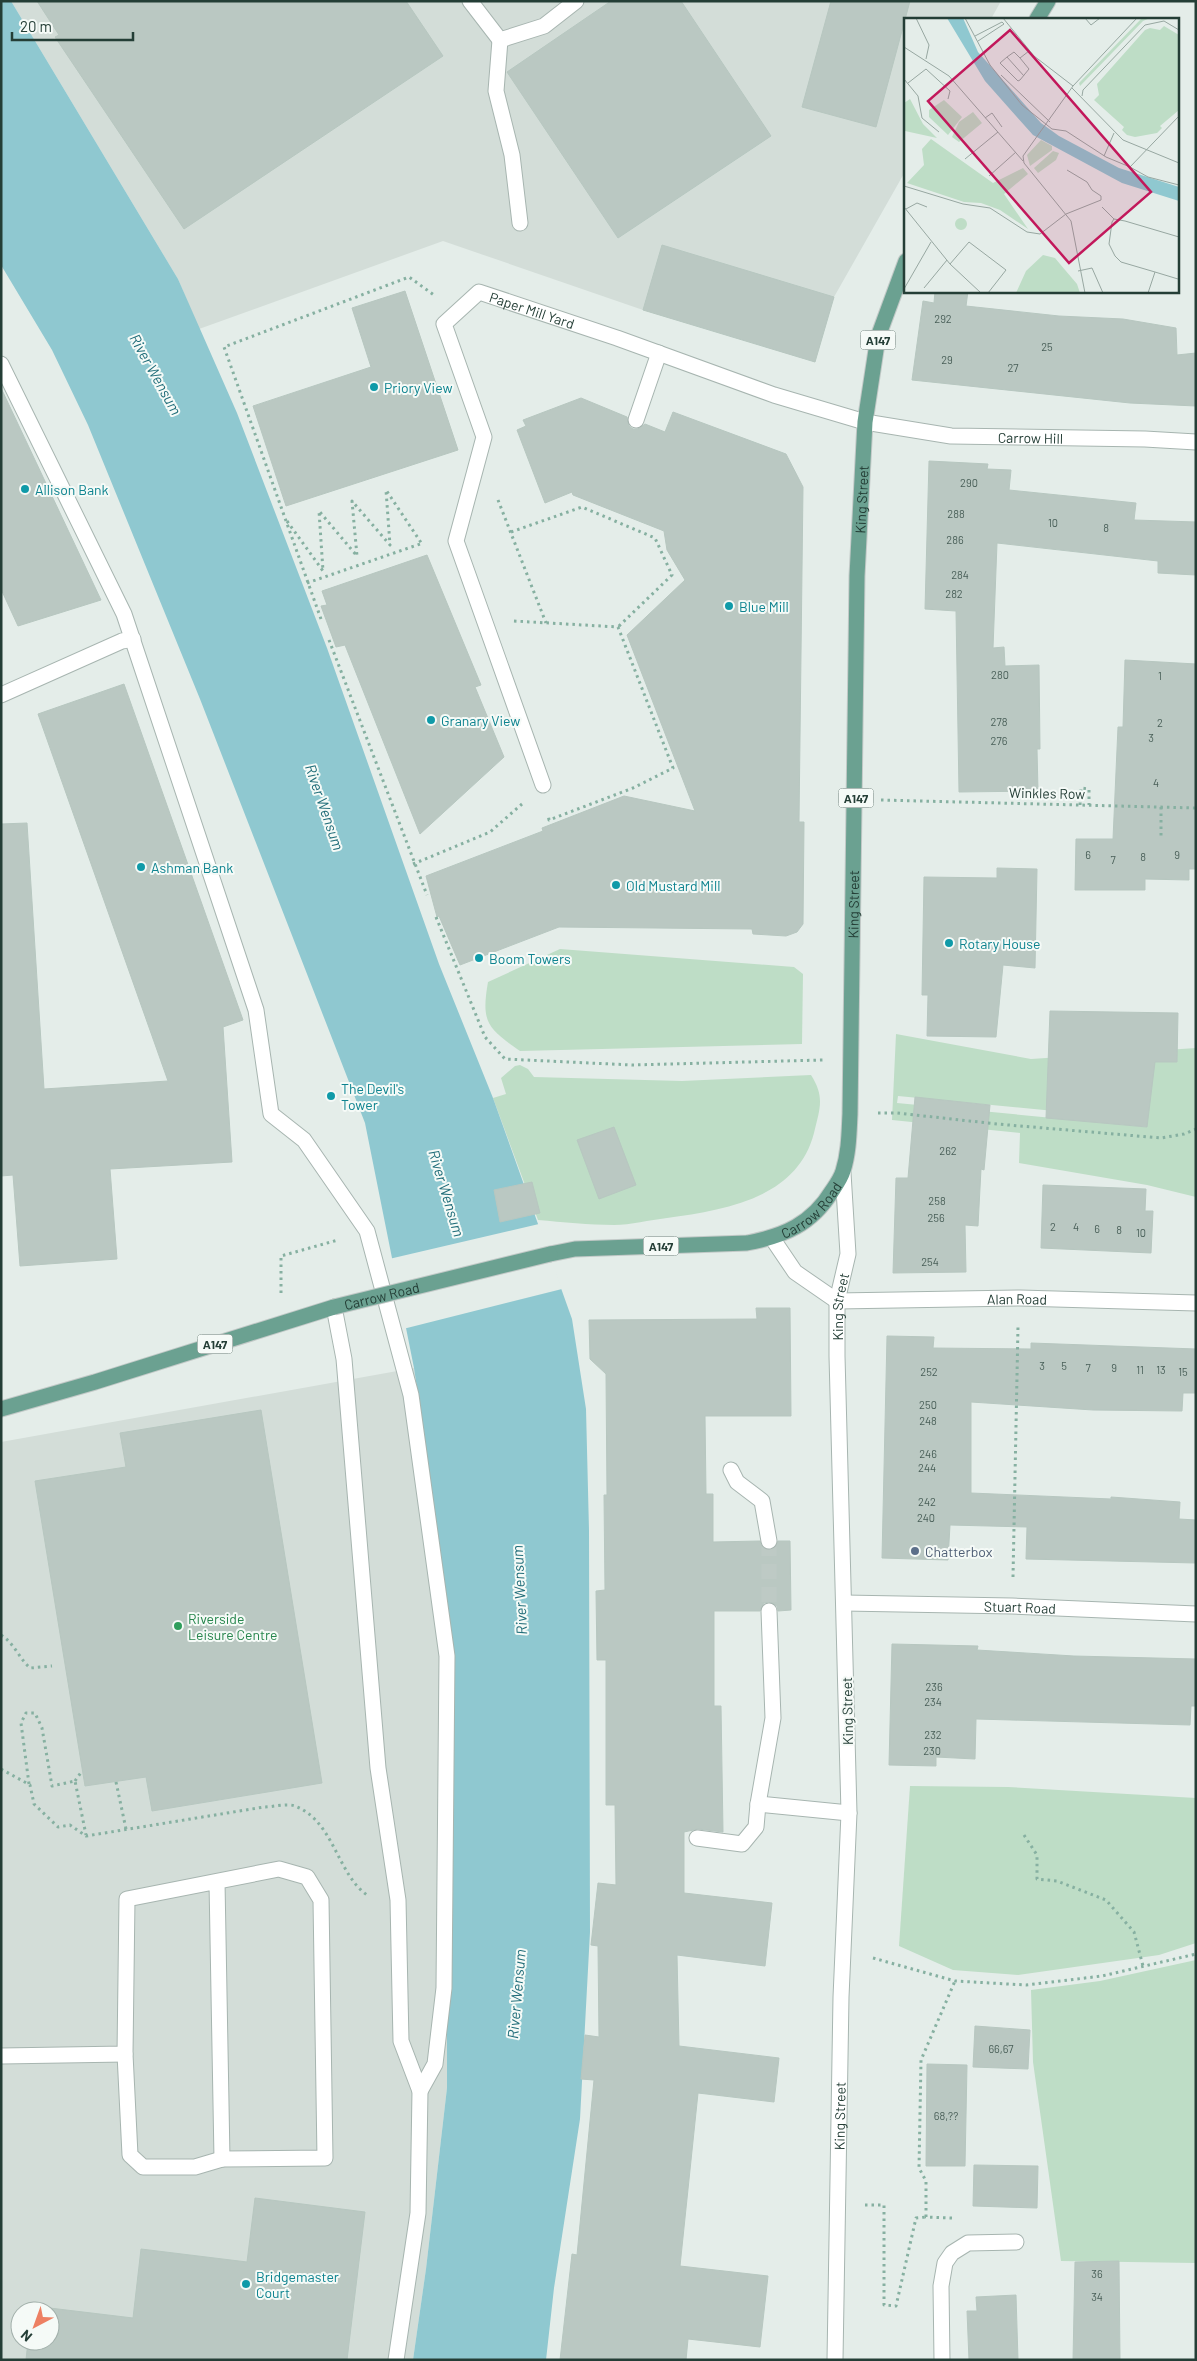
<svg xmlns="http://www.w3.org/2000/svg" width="1197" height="2361" viewBox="0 0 1197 2361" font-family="Barlow,sans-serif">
<rect width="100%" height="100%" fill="#e4ede9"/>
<g fill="#d3ddd8" fill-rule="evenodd">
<polygon points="11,1 1001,1 991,19 906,19 906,170 834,297 815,362 643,310 443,241 199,329 178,279"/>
<path d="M414,1368L428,1464L447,1657V2088L426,2269L413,2360H1V1442ZM20,2311H50V2341H20Z"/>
</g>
<g fill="#beddc6" fill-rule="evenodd">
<path d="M560,949L794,967L803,974L802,1044L520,1051C487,1028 481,1022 488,982Z"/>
<path d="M896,1034L1031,1059L1196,1048V1197L1147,1185L1019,1163L1020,1133L892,1120ZM898,1096L1147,1120V1127L897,1103Z"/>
<path d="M520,1065L528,1069L534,1077L682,1081L811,1075C825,1097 820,1108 814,1133C797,1199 724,1210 667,1218C649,1220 631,1225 614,1225C589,1225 563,1222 538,1220L493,1098L506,1094L501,1078L515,1066Z"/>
<polygon points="910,1786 1008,1787 1196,1798 1196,1943 1159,1955 1018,1975 953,1970 899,1946"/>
<polygon points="1196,1960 1196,2263 1061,2261 1033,2062 1031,1990 1100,1981"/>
</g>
<polygon fill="#8fc8d0" points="1,1 11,1 178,279 237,413 327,648 439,964 493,1098 572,1319 586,1409 589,1530 590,1932 580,2119 554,2288 546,2360 413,2360 426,2269 447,2088 447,1657 428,1464 414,1368 365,1123 200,699 88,425 52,350 1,265"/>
<polygon fill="#e4ede9" points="539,1224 562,1289 403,1329 389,1259"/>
<g fill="#bac8c2" stroke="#b7c7c0">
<polygon points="37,1 406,1 443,56 184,229 55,37 59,35"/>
<polygon points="611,1 681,1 771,136 618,238 507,72"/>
<polygon points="831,1 910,1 876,127 802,107"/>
<polygon points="662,245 834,297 815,362 643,310"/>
<polygon points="405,291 458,450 286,506 253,406 371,367 352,308"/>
<polygon points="935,291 968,291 966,306 1059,316 1123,319 1176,328 1177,355 1196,353 1196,406 1130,403 912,380 923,301 934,303"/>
<polygon points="1,388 101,600 18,626 1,589"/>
<polygon points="581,398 627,417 629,426 633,429 638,429 645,424 665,432 673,412 786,454 803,487 799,822 804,822 803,924 797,932 786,936 753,934 752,929 559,927 460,965 439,916 437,917 426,876 543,831 542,828 624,796 695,811 627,635 685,580 667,550 664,531 573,495 572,492 545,503 517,430 526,426 523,420"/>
<polygon points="929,461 988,464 987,469 1011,470 1009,490 1136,503 1134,520 1196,522 1196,575 1158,573 1158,561 997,543 993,648 1004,647 1005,666 1039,665 1040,749 1037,749 1038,791 959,792 956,611 925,609"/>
<polygon points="427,555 481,685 475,687 504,757 420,834 345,645 336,647 321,606 327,605 322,591"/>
<polygon points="1125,660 1196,664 1196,869 1189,869 1189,880 1145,879 1145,890 1075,890 1076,839 1113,839 1118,727 1123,727"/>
<polygon points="124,684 243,1020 223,1027 232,1162 110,1169 117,1259 20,1266 13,1175 1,1176 1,824 27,823 44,1089 168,1081 38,714"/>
<polygon points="997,868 1037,869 1035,968 1003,965 996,1037 927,1036 928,995 922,995 924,877 997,878"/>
<polygon points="1050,1011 1178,1013 1177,1062 1155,1062 1147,1127 1046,1118"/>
<polygon points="915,1097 990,1105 984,1170 981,1169 978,1226 965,1225 966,1272 893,1273 896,1178 908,1178"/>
<polygon points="614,1127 636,1185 599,1199 577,1140"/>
<polygon points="532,1182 540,1213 500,1222 494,1190"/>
<polygon points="1043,1185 1146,1189 1145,1211 1153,1211 1151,1253 1041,1248"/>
<polygon points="756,1308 790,1308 791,1416 705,1416 706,1494 713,1494 713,1542 760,1541 762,1547 770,1550 775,1548 778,1541 790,1541 791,1610 778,1611 777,1606 769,1602 764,1603 760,1611 714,1611 714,1706 721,1706 723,1832 698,1829 684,1832 684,1893 772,1903 765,1966 677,1955 679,2046 779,2058 774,2102 698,2093 680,2266 768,2276 760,2347 688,2339 686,2360 560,2360 572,2254 577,2255 594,2080 581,2079 585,2035 599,2037 598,1946 591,1945 598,1883 616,1885 615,1805 606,1805 606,1660 597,1660 596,1591 605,1590 604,1495 607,1495 606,1374 590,1359 589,1320 757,1319"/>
<polygon points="887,1336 934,1337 933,1348 1031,1349 1031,1343 1196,1349 1196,1393 1183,1393 1182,1411 1093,1410 971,1402 971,1493 1111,1499 1111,1497 1180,1502 1179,1519 1196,1520 1196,1563 1026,1559 1027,1527 950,1525 948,1560 882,1558"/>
<polygon points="261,1410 322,1783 152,1811 146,1777 85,1786 35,1481 126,1467 120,1433"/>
<polygon points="892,1644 978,1646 977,1650 1074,1656 1196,1659 1196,1706 1191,1706 1190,1725 976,1719 975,1759 936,1757 936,1766 889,1765"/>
<polygon points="975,2026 1030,2030 1028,2069 973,2067"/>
<polygon points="927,2064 967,2065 965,2166 926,2166"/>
<polygon points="974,2165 1038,2166 1037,2208 973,2206"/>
<polygon points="255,2198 365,2212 347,2360 26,2360 28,2341 50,2341 50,2311 32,2311 33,2306 133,2318 141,2249 247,2262"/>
<polygon points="1119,2261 1120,2360 1073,2360 1075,2262"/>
<polygon points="1016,2295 1018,2360 969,2360 967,2311 977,2311 976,2297"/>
</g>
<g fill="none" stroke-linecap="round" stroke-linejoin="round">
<polyline stroke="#becac5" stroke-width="15" stroke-dasharray="15 8" stroke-linecap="butt" points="769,1541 769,1611"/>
<g stroke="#a7b5b0" stroke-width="17">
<g id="minor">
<polyline points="470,1 500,40 544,26 576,1"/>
<polyline points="500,40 496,91 512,155 520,223"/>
<polyline points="1,364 124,614 256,1010 271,1114 304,1140 367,1231 411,1395 447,1656 444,1988 435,2064 420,2091"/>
<polyline points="636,420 659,353"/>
<polyline points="1,695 122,641 133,639"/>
<path id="s1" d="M543,785L456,541L484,437L444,324L479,292L617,338L774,395L865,422L951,436L1145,439L1196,442"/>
<polyline points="772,1238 795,1272 837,1301"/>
<path id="s2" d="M837,1301L1020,1298L1196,1303"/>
<polyline points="334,1307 344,1359 378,1768 398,1900 401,2041 420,2091 418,2213 396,2360"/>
<polyline points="731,1470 737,1482 762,1501 769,1541"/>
<path id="s3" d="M844,1603L1012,1606L1196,1614"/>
<polyline points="769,1611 773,1718 758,1804 849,1813"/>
<polyline points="697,1838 742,1844 756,1827 758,1804"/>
<polyline points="125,2054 130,2155 143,2167 195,2167 222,2159"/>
<polyline points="1,2056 125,2054 127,1899 279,1869 307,1877 321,1900 325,2158 222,2159 217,1882"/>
<path id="s4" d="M835,2360L841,1997L849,1813L837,1356V1301L848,1254L843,1173"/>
<polyline points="942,2360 941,2286 945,2263 952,2253 968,2243 1016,2242"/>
</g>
</g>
<g stroke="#c2c9c7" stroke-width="17">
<g id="major">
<polyline points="1037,19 1048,1"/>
<path id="s5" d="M550,1254L575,1249L747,1243C784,1236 812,1224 832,1191C836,1185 841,1178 843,1171C849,1152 849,1133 850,1114L857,576L865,422L878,337L906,261"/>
<polyline points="1,1409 95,1382 334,1307"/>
</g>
</g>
<g stroke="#86b0a1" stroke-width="3" stroke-dasharray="2.5 4" stroke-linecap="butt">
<polyline points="498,500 546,623"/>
<polyline points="287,521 323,571 319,511 357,556 352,501 390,545 386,490 422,544"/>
<polyline points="511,532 582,507 655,538 672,575 618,627"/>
<polyline points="307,583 423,543"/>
<polyline points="321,619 224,347 409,277 434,295"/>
<polyline points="514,621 618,627 673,768 633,788 549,820 548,814"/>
<polyline points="329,640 427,895"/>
<polyline points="881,800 1196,808"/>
<polyline points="1080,805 1081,788 1089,789 1089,805"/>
<polyline points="1161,807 1161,838"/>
<polyline points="413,864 490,832 522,804"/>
<polyline points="436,917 485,1037 505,1059 632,1065 823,1060"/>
<polyline points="878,1113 897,1113 997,1124 1161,1138 1184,1134 1196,1129"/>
<polyline points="281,1293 281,1256 338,1240"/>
<polyline points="1013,1577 1018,1326"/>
<path d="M1,1635C14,1643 19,1658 30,1668L52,1666"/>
<path d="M1,1769L30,1785L34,1804L58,1827L70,1825L86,1836L264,1807C273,1807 287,1803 295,1806C334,1821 337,1874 367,1895"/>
<polyline points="75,1781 82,1771"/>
<polyline points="116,1782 126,1829"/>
<polyline points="29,1784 21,1723 26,1713 35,1713 42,1728 52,1786 75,1781 86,1835"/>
<polyline points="1024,1835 1037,1855 1037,1879 1057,1881 1106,1900 1134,1932 1143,1966"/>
<polyline points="873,1958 955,1981 1026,1985 1102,1976 1196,1954"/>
<polyline points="865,2205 884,2205 884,2305 896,2306 916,2218 926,2217"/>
<polyline points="952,2218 926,2217 926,2181 919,2168 921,2060 955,1981"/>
</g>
<use href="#minor" stroke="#fff" stroke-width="15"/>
<use href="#major" stroke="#6ba191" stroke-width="15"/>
<g stroke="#c2c9c7" stroke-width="17" stroke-linecap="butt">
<g id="major-bridge">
<path id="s6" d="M334,1307L550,1254"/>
</g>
</g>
<use href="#major-bridge" stroke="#6ba191" stroke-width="15"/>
</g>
<g fill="#0f9aa8" stroke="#f5faf7" stroke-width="2">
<circle cx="374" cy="387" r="5"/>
<circle cx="25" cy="489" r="5"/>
<circle cx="729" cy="606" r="5"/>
<circle cx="431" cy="720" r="5"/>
<circle cx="141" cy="867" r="5"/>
<circle cx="616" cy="885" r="5"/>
<circle cx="949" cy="943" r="5"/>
<circle cx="479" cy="958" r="5"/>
<circle cx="331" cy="1096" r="5"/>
<circle cx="246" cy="2284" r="5"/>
</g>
<circle fill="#5c6f8a" stroke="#f5faf7" stroke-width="2" cx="915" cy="1551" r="5"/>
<circle fill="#2e9e5b" stroke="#f5faf7" stroke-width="2" cx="178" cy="1626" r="5"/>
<g text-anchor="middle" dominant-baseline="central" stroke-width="4" stroke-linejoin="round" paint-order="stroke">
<g font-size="11" fill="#4a6059">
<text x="943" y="318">292</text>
<text x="1047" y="346">25</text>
<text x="947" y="359">29</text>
<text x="1013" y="367">27</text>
<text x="969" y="482">290</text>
<text x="956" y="513">288</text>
<text x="1053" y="522">10</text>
<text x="1106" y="527">8</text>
<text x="955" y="539">286</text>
<text x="960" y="574">284</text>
<text x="954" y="593">282</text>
<text x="1000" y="674">280</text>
<text x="1160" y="675">1</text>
<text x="999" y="721">278</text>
<text x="1160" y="722">2</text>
<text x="1151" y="737">3</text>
<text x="999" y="740">276</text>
<text x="1156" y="782">4</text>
<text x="1088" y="854">6</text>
<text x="1177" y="854">9</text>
<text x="1143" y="856">8</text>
<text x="1113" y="859">7</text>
<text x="948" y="1150">262</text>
<text x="937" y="1200">258</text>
<text x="936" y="1217">256</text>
<text x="1053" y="1226">2</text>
<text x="1076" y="1226">4</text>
<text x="1097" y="1228">6</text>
<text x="1119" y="1229">8</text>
<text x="1141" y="1232">10</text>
<text x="930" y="1261">254</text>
<text x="1042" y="1365">3</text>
<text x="1064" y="1365">5</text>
<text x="1088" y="1367">7</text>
<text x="1114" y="1367">9</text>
<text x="1140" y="1369">11</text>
<text x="1161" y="1369">13</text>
<text x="929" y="1371">252</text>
<text x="1183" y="1371">15</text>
<text x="928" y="1404">250</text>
<text x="928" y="1420">248</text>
<text x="928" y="1453">246</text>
<text x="927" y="1467">244</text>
<text x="927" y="1501">242</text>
<text x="926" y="1517">240</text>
<text x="934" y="1686">236</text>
<text x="933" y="1701">234</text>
<text x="933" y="1734">232</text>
<text x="932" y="1750">230</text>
<text x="1001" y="2048">66,67</text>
<text x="946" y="2115">68,??</text>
<text x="1097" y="2273">36</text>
<text x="1097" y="2296">34</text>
</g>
<g fill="#f5faf7" stroke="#637670" stroke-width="1">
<rect x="860.5" y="330.5" width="35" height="19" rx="4"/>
<rect x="838.5" y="788.5" width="35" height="19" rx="4"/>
<rect x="643.5" y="1236.5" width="35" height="19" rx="4"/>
<rect x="197.5" y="1334.5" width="35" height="19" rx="4"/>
</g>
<g font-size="12" font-weight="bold" fill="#243e36">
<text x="878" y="340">A147</text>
<text x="856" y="798">A147</text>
<text x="661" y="1246">A147</text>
<text x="215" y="1344">A147</text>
</g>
<g font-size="14" fill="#243e36" stroke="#f5faf7">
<text stroke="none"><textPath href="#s1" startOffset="590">Paper Mill Yard</textPath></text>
<text stroke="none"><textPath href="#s1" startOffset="1108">Carrow Hill</textPath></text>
<text stroke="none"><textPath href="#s5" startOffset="996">King Street</textPath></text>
<text transform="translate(1047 793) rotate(1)">Winkles Row</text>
<text stroke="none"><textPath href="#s5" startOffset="591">King Street</textPath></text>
<text stroke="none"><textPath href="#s5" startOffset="272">Carrow Road</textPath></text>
<text stroke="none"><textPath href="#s6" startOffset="49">Carrow Road</textPath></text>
<text stroke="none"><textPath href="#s2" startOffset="180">Alan Road</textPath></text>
<text stroke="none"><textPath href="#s4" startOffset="1054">King Street</textPath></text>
<text stroke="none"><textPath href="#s3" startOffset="176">Stuart Road</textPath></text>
<text transform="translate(847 1711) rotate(-91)">King Street</text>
<text stroke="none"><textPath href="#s4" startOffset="244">King Street</textPath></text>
</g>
<g font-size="14" fill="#0d838f" stroke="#f5faf7" text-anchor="start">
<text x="384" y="387">Priory View</text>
<text x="35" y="489">Allison Bank</text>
<text x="739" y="606">Blue Mill</text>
<text x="441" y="720">Granary View</text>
<text x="151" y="867">Ashman Bank</text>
<text x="626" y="885">Old Mustard Mill</text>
<text x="959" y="943">Rotary House</text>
<text x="489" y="958">Boom Towers</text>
<text x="341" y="1088">The Devil's<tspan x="341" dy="16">Tower</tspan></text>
<text x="256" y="2276">Bridgemaster<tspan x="256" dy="16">Court</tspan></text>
</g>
<g font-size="14" fill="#4e5e75" stroke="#f5faf7" text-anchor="start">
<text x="925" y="1551">Chatterbox</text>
</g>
<g font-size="14" fill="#27864d" stroke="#f5faf7" text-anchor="start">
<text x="188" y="1618">Riverside<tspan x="188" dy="16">Leisure Centre</tspan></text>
</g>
<g font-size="15" font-style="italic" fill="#206d79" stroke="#f5faf7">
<text transform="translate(156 374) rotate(61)">River Wensum</text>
<text transform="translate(325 807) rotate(71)">River Wensum</text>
<text transform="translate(447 1193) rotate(73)">River Wensum</text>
<text transform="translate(519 1590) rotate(-93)">River Wensum</text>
<text transform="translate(516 1994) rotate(-85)">River Wensum</text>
</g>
</g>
<g transform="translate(904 18)">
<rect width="275" height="275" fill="#e4ede9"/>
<path d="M238,0H246L239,3L176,68L175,65ZM260,8L275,17V92L256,108L258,110L253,115L231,119L223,117L218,112L220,109L190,82L195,77L193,66L241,12L246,10L256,12ZM6,81L19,106L33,120L1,113L0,85ZM40,82L58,99L44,117L25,99V92ZM69,94L78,105L55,124L48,119L55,104ZM27,121L89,165L119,150L124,156L100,176L124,211L96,192L77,185L60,184L3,165L20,147L18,131ZM137,122L148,128V132L126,148L123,137ZM149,133L155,135L152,142L134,155L130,150ZM51 206a6 6 0 1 1 12 0a6 6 0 1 1-12 0ZM139,237L151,240L156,246L173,266L176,275H112L122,253Z" fill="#beddc6"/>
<path d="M43,0H59L74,34L137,105L155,118L215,150L275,169V183L218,165L129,117L81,63Z" fill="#8fc8d0"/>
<path fill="none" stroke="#97a7a1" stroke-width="1" d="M12,0L25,27L22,41M61,0L86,47L118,87L148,111L162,113L202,139L226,149M99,0L130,38L169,68M181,0L187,7L196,0M71,18L98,4M74,23L100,6L98,4M0,29L45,58L119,143M103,39L110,34L116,40M97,57L146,104M120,58L103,39L96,45L114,63L116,62L125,51L116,40L125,33M0,61L14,78L18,100L35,114M4,65L22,51L46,73L44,81M168,70L219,122L275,145M178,78L179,72L241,7L260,3L275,12M275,98L226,149L244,159L275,167M81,100L88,95L98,109M200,138L210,115M61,141L94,114M85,158L112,134M0,168L59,186L86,190L123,214L136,216L162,196L197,182V178L188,172L183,164L163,152M0,189L46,246L77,275M198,189L210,201M2,191L13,185L23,189M46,246L65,224L102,252L84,275M174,253L188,250L199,275M251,254L274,261M20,270L43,242M0,271L27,224M181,275L167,203L120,145L119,138L169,68L233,0M244,275L251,254L217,244L211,238L205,226L208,204L210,201L221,203L275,219"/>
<path fill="#c2185b" fill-opacity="0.15" stroke="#c2185b" stroke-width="2.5" d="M106,12L247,174L165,245L24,83Z"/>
<rect width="275" height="275" fill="none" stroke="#243e36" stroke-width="2.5"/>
</g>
<rect width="1197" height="2361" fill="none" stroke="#243e36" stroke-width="5"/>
<g transform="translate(35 2326) rotate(221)"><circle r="24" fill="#f5faf7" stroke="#a1afaa"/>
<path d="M0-4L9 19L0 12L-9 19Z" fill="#ed8063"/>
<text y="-8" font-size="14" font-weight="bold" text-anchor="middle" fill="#243e36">N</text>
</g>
<path d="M12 32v8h121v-8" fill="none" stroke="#243e36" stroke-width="2.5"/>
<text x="20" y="32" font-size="15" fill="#243e36" stroke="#f5faf7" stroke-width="4" paint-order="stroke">20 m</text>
</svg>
